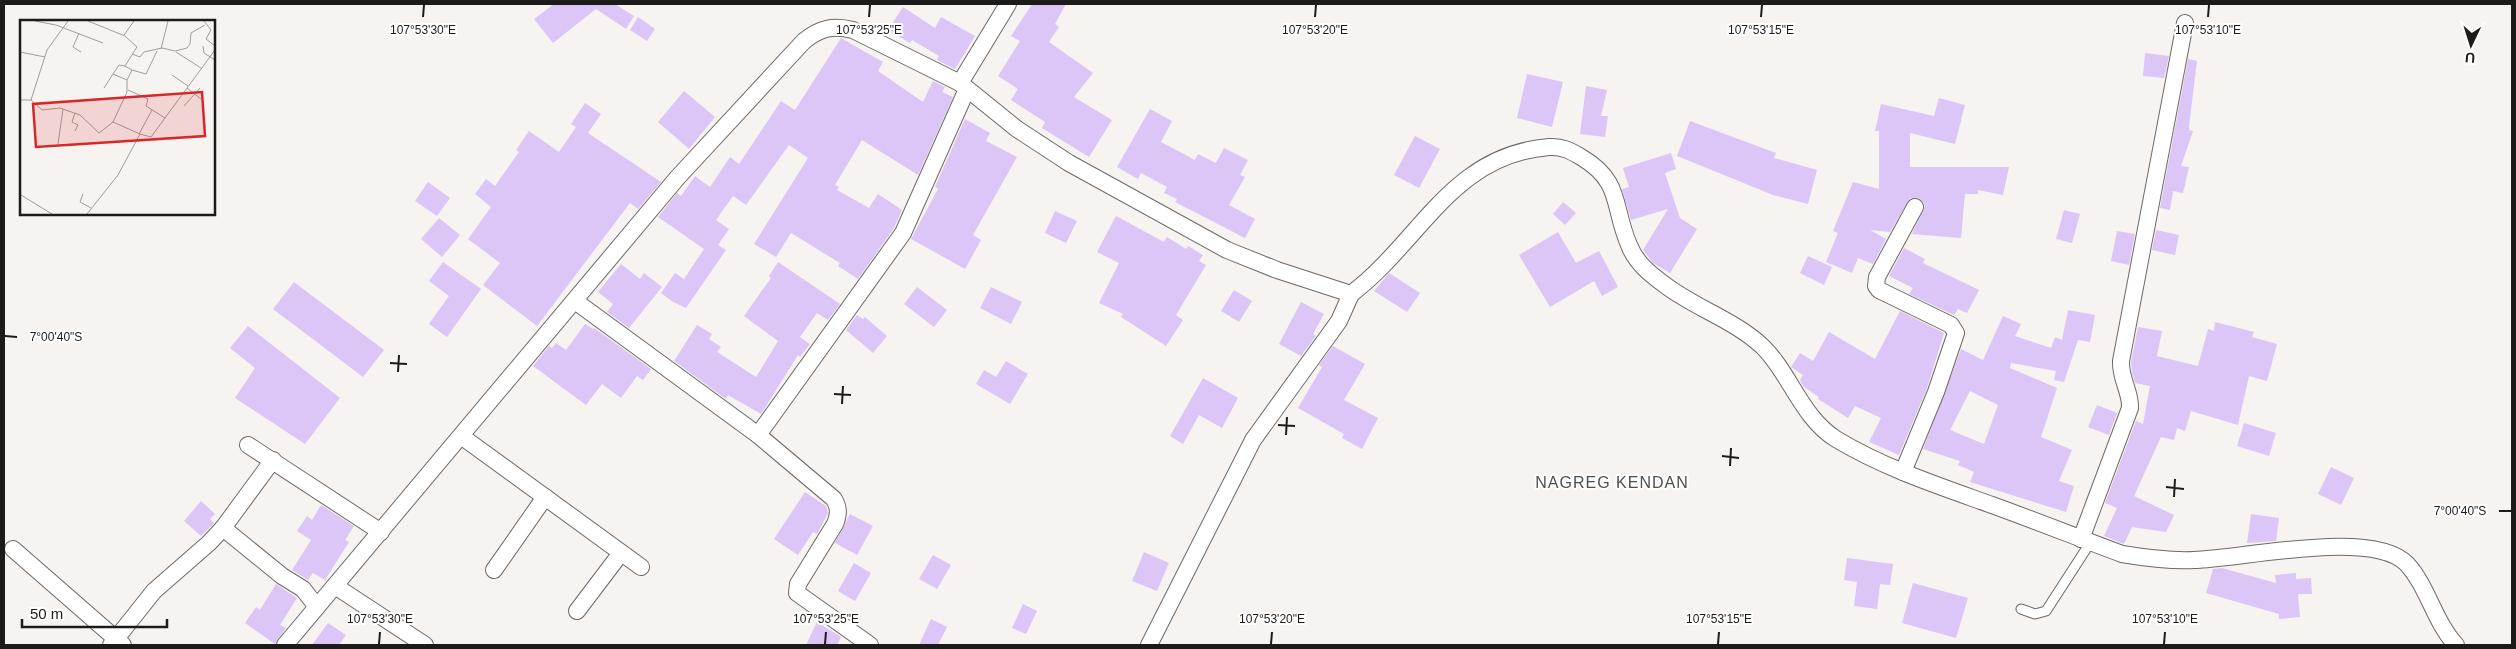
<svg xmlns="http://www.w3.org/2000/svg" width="2516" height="649" viewBox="0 0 2516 649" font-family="Helvetica,sans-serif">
<rect width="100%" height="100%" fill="#f7f3f0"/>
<g fill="#dcc6f7" fill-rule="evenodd">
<polygon points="554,4 615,4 634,16 626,29 596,9 553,43 534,19"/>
<polygon points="1032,4 1066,4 1055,24 1059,27 1049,42 1093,73 1074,97 1112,120 1089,157 1042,128 1045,122 1011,100 1018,89 998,76 1020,41 1011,36"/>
<polygon points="903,7 935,28 941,17 975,36 955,69 937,60 939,56 912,40 910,43 888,30"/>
<polygon points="638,17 655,29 647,41 630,30"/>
<polygon points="841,38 883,62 878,71 923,102 933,81 945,87 942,92 953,97 918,175 862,140 835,185 839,187 837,190 869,208 878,194 902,210 894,228 858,279 838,266 840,263 791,233 776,257 754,244 808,158 789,145 746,205 733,196 716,220 729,229 718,245 726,250 686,308 673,302 661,293 675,273 684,279 704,249 658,217 677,193 681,196 695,176 710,187 730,157 739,164 781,101 795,110"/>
<polygon points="2145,53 2169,56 2164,78 2143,76"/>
<polygon points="2188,59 2197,61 2189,126 2189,130 2193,131 2181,166 2189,167 2183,193 2173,191 2170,210 2160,208"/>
<polygon points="1527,74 1563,82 1552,127 1517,118"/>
<polygon points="1586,86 1607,90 1601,116 1608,116 1605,137 1580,134"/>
<polygon points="684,91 715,117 689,149 658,122"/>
<polygon points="1939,98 1965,105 1955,144 1910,133 1910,167 2009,167 2003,195 1978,190 1978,194 1965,194 1961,238 1912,234 1925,206 1919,198 1910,198 1890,232 1870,230 1886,239 1873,264 1858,258 1852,273 1826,262 1838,233 1833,231 1853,182 1879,189 1879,131 1875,131 1881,104 1934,116"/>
<polygon points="585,103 601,114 588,133 661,182 638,209 630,203 537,326 483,285 500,263 468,239 491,207 475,194 486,179 495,186 519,152 516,150 529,131 559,152 576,127 571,124"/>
<polygon points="1150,109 1172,121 1161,142 1195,160 1198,154 1216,163 1224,148 1248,160 1240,175 1245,177 1229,205 1255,219 1245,238 1175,202 1177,199 1164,193 1167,187 1141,173 1138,179 1117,167"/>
<polygon points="965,119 990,133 986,141 1017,157 973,235 981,240 965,269 911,239 938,189 935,187"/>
<polygon points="1690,121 1776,153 1774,158 1817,170 1808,204 1773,195 1677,156"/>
<polygon points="1415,136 1440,149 1419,188 1394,175"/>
<polygon points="1671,153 1676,169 1665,173 1680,218 1697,229 1670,273 1653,263 1643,250 1668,209 1631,220 1622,189 1629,187 1623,168"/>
<polygon points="428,182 450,198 437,216 415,201"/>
<polygon points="1563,202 1576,213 1565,225 1553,214"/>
<polygon points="2064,210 2080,214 2072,243 2056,239"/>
<polygon points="1055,211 1077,221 1066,243 1045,233"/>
<polygon points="1116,216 1164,242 1167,237 1186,249 1188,246 1203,255 1199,261 1206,265 1176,315 1183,320 1166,346 1121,317 1123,314 1099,303 1119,263 1097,252"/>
<polygon points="439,218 460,235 442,257 421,239"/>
<polygon points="2156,230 2179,235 2175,255 2152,250"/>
<polygon points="2117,231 2135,234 2129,265 2111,261"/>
<polygon points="1558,232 1576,263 1599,251 1618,287 1602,296 1594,281 1550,307 1519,255"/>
<polygon points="1904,248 1925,259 1923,263 1979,290 1967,313 1958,309 1954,315 1909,294 1913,288 1889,276"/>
<polygon points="1808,256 1832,267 1824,285 1800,273"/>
<polygon points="443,262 481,289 447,337 429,324 449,296 429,281"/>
<polygon points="778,262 840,304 828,320 817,313 800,337 810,344 800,357 798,355 761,414 728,395 726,399 674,361 697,325 712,334 709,339 721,347 717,352 756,377 778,341 744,316 771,278 769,276"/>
<polygon points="621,264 640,279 644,273 662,287 629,328 607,312 613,304 598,292"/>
<polygon points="1389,273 1420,293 1407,312 1374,291"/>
<polygon points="294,282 384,350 363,377 273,309"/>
<polygon points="917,287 947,310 934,327 904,304"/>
<polygon points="991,287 1022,302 1011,324 980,308"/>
<polygon points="1234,290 1252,301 1239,322 1221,311"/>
<polygon points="1301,302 1324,314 1313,334 1316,336 1301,356 1279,344"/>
<path d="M2068,310L2095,315L2090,342L2078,340L2064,382L2054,380L2056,371L2011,363L2010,368L2057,388L2041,437L2072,450L2059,481L2074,486L2066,512L1970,482L1974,472L1958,465L1960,461L1923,449L1961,349L1983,360L2003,316L2021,324L2015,336L2051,348L2055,337L2062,340ZM1970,391L1998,405L1984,444L1950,430Z"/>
<polygon points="1900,311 1944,333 1927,388 1899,455 1869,442 1881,418 1855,406 1848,418 1818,399 1819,397 1803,386 1800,380 1803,375 1791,367 1800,353 1813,361 1829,332 1875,359"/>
<polygon points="857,315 863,319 865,317 887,336 873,353 846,330"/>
<polygon points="2215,322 2254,332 2252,337 2277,344 2267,381 2249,376 2238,425 2191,411 2185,431 2177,428 2174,440 2161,437 2134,496 2174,515 2166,532 2132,527 2124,544 2104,536 2117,508 2105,503 2136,421 2143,424 2150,386 2135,383 2132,372 2131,362 2138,327 2162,331 2157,356 2198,366 2208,329 2214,331"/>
<polygon points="585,324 593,329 594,328 651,369 643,380 637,376 621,398 602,384 586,405 533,366 549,346 552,348 556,343 566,350"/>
<polygon points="248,326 340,398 305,444 235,398 255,368 230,348"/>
<polygon points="1333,346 1365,364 1344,400 1378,418 1362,449 1342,438 1344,434 1298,408 1322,367 1319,365"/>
<polygon points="1006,361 1028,374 1010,404 976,384 984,370 996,377"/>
<polygon points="1203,378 1238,398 1222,428 1199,415 1183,444 1170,436"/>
<polygon points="2097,405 2117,413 2109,435 2088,427"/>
<polygon points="2244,423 2276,433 2269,456 2237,446"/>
<polygon points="2331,467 2354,478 2341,505 2318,494"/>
<polygon points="805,492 826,506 828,513 817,534 813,532 798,555 774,539"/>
<polygon points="201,501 215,514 210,519 214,523 201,536 184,521"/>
<polygon points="321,505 354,526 345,540 349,542 325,580 313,573 308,580 292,570 311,540 297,531 307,516 312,520"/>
<polygon points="850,514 873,526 857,555 835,543"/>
<polygon points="2251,514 2279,518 2276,541 2247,543"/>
<polygon points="1144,552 1169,563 1157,591 1132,581"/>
<polygon points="933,555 951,565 937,589 919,579"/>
<polygon points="1847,558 1893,564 1890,585 1880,584 1877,609 1854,606 1857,582 1844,580"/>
<polygon points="854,563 871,573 855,601 838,591"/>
<polygon points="2222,568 2276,583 2275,575 2296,573 2296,579 2311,578 2312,594 2298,594 2300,617 2279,619 2279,614 2206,593 2213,569"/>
<polygon points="1913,583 1968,598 1956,638 1902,623"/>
<polygon points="276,584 297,598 280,625 286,628 275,644 245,623 256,607 260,610"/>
<polygon points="1023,604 1037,611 1026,634 1012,628"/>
<polygon points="931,619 947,627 938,645 919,645"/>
<polygon points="817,622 841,637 837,645 806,645"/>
<polygon points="328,623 346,635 339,645 312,645"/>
</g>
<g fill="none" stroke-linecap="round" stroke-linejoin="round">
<g stroke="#6d6967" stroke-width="11">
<polyline id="lane" points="2021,609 2035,614 2046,611 2090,543"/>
</g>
<g stroke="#6d6967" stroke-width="18">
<g id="street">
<path d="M960,83L1017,129L1069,163L1227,250L1277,270L1351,294C1421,241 1451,155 1549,147C1562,146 1571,151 1581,157C1623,182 1612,206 1629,245C1636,263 1650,274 1665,285C1695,308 1734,320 1762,346C1790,373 1801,417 1836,439C1884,468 1939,486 1992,505C2036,521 2079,538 2122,554C2146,558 2170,561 2194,560C2242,559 2373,528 2407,564C2428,587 2434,621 2456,645"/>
<path d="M575,301L758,435L834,499C839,508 839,514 835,524L798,584L797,593L870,645"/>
<polyline points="758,435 903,233 967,89"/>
<polyline points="461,436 641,567"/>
<polyline points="248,445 381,532"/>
<polyline points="1903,472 1936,392 1956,333 1951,325 1879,290 1876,286 1877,277 1915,207"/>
<polyline points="223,528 282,576 303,589 317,607"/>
<path d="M2081,539L2130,408C2131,392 2120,379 2121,361L2185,23"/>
<polyline points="13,549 123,645"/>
<polyline points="494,570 545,497"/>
<polyline points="335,586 425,645"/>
<polyline points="577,611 621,553"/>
<polyline points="111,645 154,591 209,543 223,528 273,460"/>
<path d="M285,645L678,177L804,41C820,28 833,25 853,30L960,83L1008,4"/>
<polyline points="1149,645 1253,440 1339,321 1351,294"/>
</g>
</g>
<use href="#lane" stroke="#fff" stroke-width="9"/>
<use href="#street" stroke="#fff" stroke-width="16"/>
</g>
<path fill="none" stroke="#1d1b1a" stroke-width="2" d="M423,17L424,5M869,17L870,5M1315,17L1316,5M1761,17L1762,5M2208,17L2209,5M5,336L17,337M390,363L407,364M398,372L399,355M834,394L851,395M842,404L843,386M1278,425L1295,426M1286,435L1287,417M1722,456L1739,458M1730,466L1731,448M2166,487L2184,489M2174,497L2175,479M2499,511H2511M379,644L380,632M825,644L826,632M1271,644L1272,632M1718,644L1719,632M2164,644L2165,632"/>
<g text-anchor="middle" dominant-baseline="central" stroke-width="4" stroke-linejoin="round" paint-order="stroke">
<g font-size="16" letter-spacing="1" fill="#514e4c" stroke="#fff">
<text x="1612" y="482">NAGREG KENDAN</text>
</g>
</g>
<g transform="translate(20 20)">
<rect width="195" height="195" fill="#f7f3f0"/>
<path fill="none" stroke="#a09d9a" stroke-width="1" d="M15,1L36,5L83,23M68,1L105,16L117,27L105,46L112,50L107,60V72L93,102M184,1L191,10L186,19L195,26M59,13L53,27L61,32M104,15L114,1M183,26L184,33L195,40M141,29L148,1M0,32L25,37M156,32L181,48M112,34L120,37L124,32L142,28L155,31L167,28L170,24L171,13L185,5M105,46L99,45L93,54L107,60M112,50L126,54L137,31M152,55L168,66M84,68L93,54M167,68L181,79M108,70L128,79L126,86L145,98M0,80H11L22,90L40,88L60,95L79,113L93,102L120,114M11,80L27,30L48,1M164,86L180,68M55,93L52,102L58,105L55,111M119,114L132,90M38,124L43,89M63,174L60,182L71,188M1,175L32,194M67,194L98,155L120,114L131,117L195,30"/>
<path fill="#d62828" fill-opacity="0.15" stroke="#d62828" stroke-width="2.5" d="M182,72L185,116L16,127L13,84Z"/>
<rect width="195" height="195" fill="none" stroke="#1d1b1a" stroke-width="2.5"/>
</g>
<g font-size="12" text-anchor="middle" fill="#1d1b1a" stroke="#fff" stroke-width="4" stroke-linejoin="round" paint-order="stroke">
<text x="423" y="34">107°53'30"E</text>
<text x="869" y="34">107°53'25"E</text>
<text x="1315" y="34">107°53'20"E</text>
<text x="1761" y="34">107°53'15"E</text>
<text x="2208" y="34">107°53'10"E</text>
<text x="56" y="341">7°00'40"S</text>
<text x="2460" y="515">7°00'40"S</text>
<text x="380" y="623">107°53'30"E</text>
<text x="826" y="623">107°53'25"E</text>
<text x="1272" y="623">107°53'20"E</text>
<text x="1719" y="623">107°53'15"E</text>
<text x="2165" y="623">107°53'10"E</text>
</g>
<rect width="2516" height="649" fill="none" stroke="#1d1b1a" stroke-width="10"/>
<g transform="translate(2471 45) rotate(184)" stroke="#ffffff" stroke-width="4" paint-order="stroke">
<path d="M0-4L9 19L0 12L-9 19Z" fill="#1d1b1a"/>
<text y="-8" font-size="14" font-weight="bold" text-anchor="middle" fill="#1d1b1a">U</text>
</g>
<path d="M22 619v8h145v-8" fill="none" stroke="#1d1b1a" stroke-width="2.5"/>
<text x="30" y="619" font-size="15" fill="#1d1b1a" stroke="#ffffff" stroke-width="4" paint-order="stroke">50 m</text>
</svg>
